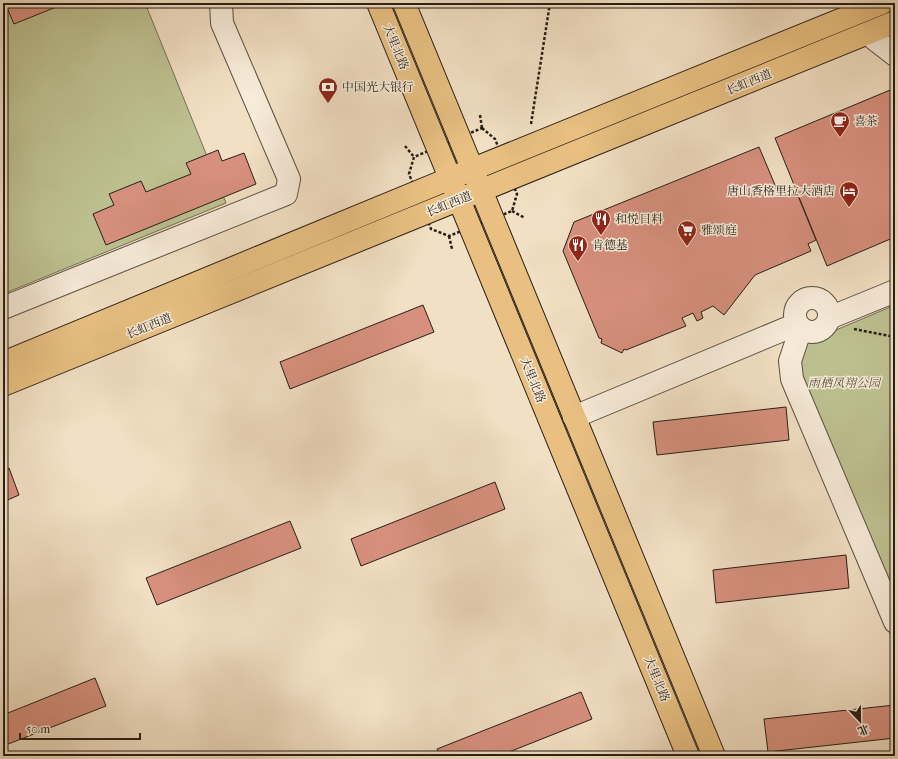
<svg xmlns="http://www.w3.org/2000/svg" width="898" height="759" viewBox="0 0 898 759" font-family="'IM FELL French Canon','Noto Serif SC',serif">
<rect width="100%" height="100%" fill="#f2e0c4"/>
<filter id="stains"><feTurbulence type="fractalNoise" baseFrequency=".005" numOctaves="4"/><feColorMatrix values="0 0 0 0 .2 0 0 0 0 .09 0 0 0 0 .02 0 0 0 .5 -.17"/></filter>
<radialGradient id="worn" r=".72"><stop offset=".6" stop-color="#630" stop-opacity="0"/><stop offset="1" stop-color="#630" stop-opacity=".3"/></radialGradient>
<g fill="#bec191" stroke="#727054">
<polygon points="3,3 145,3 226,203 3,294"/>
<polygon points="895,305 895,646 780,363 784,352"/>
</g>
<g fill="#d7907e" stroke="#271f16">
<polygon points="5,3 66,3 14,24"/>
<polygon points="895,88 895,237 827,266 775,138"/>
<polygon points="759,147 778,192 794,186 816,240 808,244 811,251 755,275 724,315 713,306 701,312 703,318 697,321 693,313 682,318 686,326 626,350 624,349 622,353 601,343 602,339 599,338 563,251 574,222"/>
<polygon points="218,150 222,161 244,153 256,184 106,245 93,214 114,205 109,194 141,181 146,192 191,174 186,163"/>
<polygon points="423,305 434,332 290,389 280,362"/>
<polygon points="786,407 789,440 657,455 653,422"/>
<polygon points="9,468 19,495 3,502 3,470"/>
<polygon points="495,482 505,509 361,566 351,539"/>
<polygon points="290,521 301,548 157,605 146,578"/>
<polygon points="846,555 849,588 716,603 713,570"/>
<polygon points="95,678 106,706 3,746 3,715"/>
<polygon points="581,692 592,719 499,756 440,756 437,749"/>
<polygon points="895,705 895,738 768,752 764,719"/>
</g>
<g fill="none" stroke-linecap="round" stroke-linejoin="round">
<g stroke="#5a4f42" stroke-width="24">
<g id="minor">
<polyline points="868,34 895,55"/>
<circle cx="812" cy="315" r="17"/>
<polyline points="3,308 286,194 289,179 222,23 221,3"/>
<polyline points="829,318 895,291"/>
<polyline points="801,328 790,361 792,379 895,622"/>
<polyline points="574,417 797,324"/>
</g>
</g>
<g stroke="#271f16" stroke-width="24">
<g id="major">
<polyline points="378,3 688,756"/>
<polyline points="404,3 714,756"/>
<polyline points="3,363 451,178 882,3"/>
<polyline points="3,385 895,22"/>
</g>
</g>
<g stroke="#271f16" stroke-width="2.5" stroke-dasharray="3 2" stroke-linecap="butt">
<polyline points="818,3 820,6"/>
<polyline points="480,115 482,128"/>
<polyline points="531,124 550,3"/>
<polygon points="482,128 495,139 517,194 512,211 449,236 431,229 409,174 414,157"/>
<polyline points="405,146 414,157"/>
<polyline points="512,211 525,218"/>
<polyline points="449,236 452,249"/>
<polyline points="854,329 895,337"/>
</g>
<use href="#minor" stroke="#f7ebd9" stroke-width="22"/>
<use href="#major" stroke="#e9c082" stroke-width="22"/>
</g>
<defs>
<g id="bank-pin" transform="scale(1)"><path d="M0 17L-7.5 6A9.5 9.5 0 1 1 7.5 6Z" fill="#8f2418" stroke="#f7ebd9"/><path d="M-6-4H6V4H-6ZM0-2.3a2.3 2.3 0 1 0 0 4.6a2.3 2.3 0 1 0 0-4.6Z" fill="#fff"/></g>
<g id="cafe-pin" transform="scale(1)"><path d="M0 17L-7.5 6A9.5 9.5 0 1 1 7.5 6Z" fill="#8f2418" stroke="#f7ebd9"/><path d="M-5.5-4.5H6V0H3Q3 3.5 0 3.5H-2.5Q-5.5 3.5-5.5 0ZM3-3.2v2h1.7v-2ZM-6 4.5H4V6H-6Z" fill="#fff"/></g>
<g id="hotel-pin" transform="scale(1)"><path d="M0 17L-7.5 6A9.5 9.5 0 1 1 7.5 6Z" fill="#8f2418" stroke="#f7ebd9"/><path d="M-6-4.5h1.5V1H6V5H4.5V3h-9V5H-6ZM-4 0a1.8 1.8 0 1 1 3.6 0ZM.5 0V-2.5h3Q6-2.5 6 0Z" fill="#fff"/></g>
<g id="restaurant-pin" transform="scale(1)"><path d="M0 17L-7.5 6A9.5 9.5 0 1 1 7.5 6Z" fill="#8f2418" stroke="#f7ebd9"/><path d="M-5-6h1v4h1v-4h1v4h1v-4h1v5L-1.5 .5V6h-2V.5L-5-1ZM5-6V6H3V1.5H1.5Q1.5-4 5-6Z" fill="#fff"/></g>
<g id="supermarket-pin" transform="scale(1)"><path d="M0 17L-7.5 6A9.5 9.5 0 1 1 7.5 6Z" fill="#8f2418" stroke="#f7ebd9"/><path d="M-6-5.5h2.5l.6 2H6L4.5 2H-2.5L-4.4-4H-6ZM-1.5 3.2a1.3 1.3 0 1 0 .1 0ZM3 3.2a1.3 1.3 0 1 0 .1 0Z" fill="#fff"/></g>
</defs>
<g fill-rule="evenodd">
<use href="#bank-pin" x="328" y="87"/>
<use href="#cafe-pin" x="840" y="121"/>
<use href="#hotel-pin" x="849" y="191"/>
<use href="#restaurant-pin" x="601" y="219"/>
<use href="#supermarket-pin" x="687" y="230"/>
<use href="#restaurant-pin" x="578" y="245"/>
</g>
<g text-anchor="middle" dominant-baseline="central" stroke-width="3" stroke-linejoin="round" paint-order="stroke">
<g font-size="12" fill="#271f16" stroke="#f7ebd9">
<text transform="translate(396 47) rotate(68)">大里北路</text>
<text transform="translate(749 82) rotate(-22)">长虹西道</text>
<text transform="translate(449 204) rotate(-22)">长虹西道</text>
<text transform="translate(149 326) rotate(-22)">长虹西道</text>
<text transform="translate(533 380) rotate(68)">大里北路</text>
<text transform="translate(657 679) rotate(68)">大里北路</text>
</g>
<g font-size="12" fill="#271f16" stroke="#f7ebd9" text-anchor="start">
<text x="342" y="87">中国光大银行</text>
<text x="854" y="121">喜茶</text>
<text x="835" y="191" text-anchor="end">唐山香格里拉大酒店</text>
<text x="615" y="219">和悦日料</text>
<text x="701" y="230">雅颂庭</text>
<text x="592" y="245">肯德基</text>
</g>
<g font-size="12" font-style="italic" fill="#54503b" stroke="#f7ebd9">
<text x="844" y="383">雨栖凤翔公园</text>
</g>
</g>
<rect width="898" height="759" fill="none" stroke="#f2e0c4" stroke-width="16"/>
<rect x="4" y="4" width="890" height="751" fill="none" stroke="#271f16" stroke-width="2"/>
<rect x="8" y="8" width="882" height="743" fill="none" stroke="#271f16"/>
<g transform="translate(860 721) rotate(158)" stroke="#f7ebd9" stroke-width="3" paint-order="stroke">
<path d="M0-3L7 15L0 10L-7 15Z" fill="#271f16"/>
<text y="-6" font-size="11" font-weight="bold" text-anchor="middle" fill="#271f16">北</text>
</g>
<path d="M20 733v6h120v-6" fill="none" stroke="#271f16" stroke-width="2"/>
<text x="26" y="733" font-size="12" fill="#271f16" stroke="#f7ebd9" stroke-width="3" paint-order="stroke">50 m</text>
<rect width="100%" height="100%" filter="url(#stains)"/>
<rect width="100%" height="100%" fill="url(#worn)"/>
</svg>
